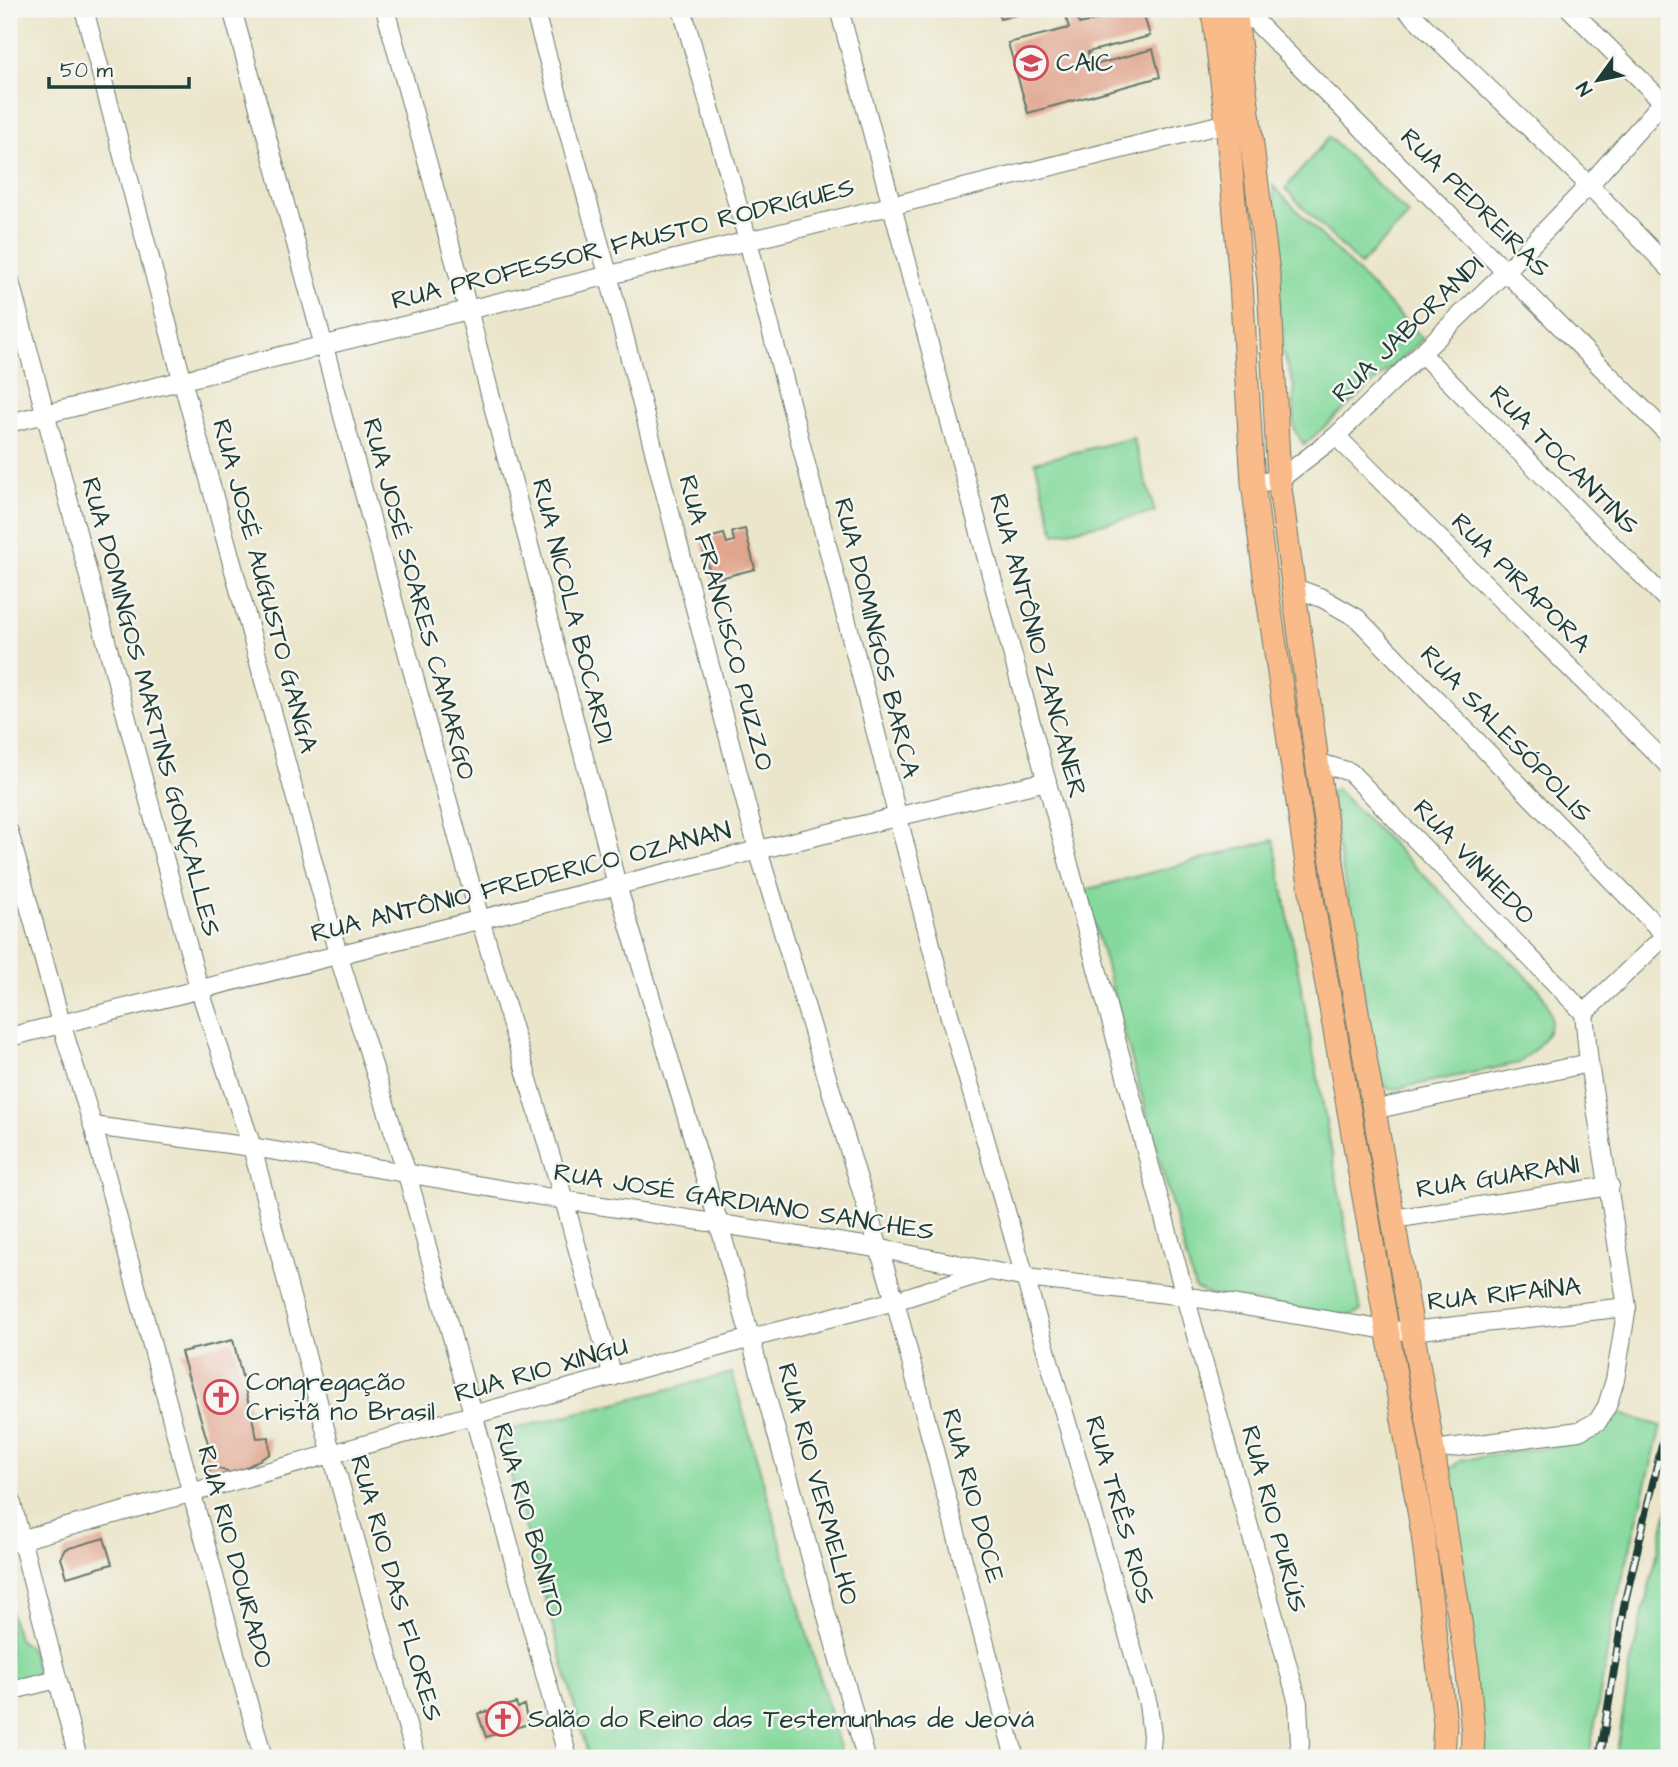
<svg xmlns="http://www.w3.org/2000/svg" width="1678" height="1767" viewBox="0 0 1678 1767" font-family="'Architects Daughter',sans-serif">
<rect width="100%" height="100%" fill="#f6f6f2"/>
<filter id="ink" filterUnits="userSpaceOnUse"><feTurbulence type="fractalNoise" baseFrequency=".0143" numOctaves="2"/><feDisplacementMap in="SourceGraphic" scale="14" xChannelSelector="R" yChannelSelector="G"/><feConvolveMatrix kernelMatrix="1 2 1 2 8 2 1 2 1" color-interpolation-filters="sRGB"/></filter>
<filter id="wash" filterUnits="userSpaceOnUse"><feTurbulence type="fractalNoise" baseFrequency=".00686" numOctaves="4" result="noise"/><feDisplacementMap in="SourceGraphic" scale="28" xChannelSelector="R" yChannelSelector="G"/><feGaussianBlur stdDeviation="1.57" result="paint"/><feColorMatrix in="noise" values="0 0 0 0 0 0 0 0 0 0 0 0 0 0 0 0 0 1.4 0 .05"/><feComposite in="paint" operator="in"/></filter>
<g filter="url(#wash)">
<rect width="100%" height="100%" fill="#ebe6cb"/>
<g fill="#85d99c" stroke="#528b68" stroke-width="2">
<polygon points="1329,137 1409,215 1360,265 1285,189"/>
<polygon points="1273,186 1423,339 1304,445 1294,429 1294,386 1280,343"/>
<polygon points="1133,438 1155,512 1055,534 1035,462"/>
<path d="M1336,789L1541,991C1544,998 1551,1010 1551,1018C1551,1037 1532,1052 1519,1063L1391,1090L1380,1084L1329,793Z"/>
<polygon points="1274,840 1361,1311 1350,1316 1214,1296 1195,1289 1085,890"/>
<polygon points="732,1373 843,1758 589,1758 499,1433"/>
<polygon points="1614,1412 1661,1426 1614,1612 1589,1758 1481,1758 1448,1471 1461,1460 1553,1446 1595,1437 1606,1426"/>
<polygon points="1669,1505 1669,1758 1616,1758 1630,1667"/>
<polygon points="9,1607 18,1639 30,1648 38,1673 9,1682"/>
</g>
<g id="blocks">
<g fill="#e1a58e">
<polygon points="997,9 1035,9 1035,10 1000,19"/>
<polygon points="1064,9 1075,9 1079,24 1142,9 1150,36 1088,52 1091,66 1153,49 1160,77 1028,113 1008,43 1069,28"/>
<polygon points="745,529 755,569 712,580 701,540 724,534 727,543 734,541 732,532"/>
<polygon points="233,1340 257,1438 269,1437 270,1454 243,1469 230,1473 218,1468 207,1470 201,1451 210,1450 181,1352"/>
<polygon points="104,1538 112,1564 67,1577 61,1558 66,1549"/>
<polygon points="516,1703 518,1708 524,1705 528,1724 486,1737 478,1714"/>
</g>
</g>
</g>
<g filter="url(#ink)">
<use href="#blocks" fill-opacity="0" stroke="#667869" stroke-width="2"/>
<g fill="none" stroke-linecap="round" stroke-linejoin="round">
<g stroke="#667869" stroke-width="20">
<g id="minor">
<polyline points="84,9 182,379 338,954 407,1174 568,1758"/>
<polyline points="232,9 480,919 564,1200 613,1377"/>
<polyline points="385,9 468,309 617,885 719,1224 866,1758"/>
<polyline points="534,9 608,274 758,850 895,1301 1015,1758"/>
<polyline points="682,9 748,241 948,1010 1148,1704 1152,1736 1150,1758"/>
<polyline points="839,9 1185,1296 1298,1703 1300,1744 1298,1758"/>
<polyline points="1243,9 1669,435"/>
<polyline points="1406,9 1589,185 1669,268"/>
<polyline points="1570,9 1669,108"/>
<polyline points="9,278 199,988 252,1147 332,1455 416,1758"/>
<polyline points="1422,354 1669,602"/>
<polyline points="9,423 1239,120"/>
<polyline points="1336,436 1669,766"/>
<polyline points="1253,483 1279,480 1336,436 1506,271 1589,185 1669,95"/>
<polyline points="1295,588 1322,598 1357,618 1666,936"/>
<polyline points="1317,762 1350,772 1584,1013"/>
<polyline points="9,832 61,1023 93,1126 263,1758"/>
<polyline points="9,1037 758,850 1047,781"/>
<polyline points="1373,1110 1589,1063"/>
<polyline points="93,1126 252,1147 564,1200 877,1248 1026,1278 1185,1296 1386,1330 1411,1331 1627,1307"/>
<polyline points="1393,1219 1610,1186"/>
<polyline points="1433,1450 1579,1431 1598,1421 1607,1406 1615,1380 1627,1307 1589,1063 1584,1013 1669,932"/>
<polyline points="9,1492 78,1758"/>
<polyline points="9,1543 751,1338 895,1301 989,1271"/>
<polyline points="9,1691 57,1679"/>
</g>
</g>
<g stroke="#667869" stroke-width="25">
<g id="major">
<polyline points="1213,9 1227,122 1241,283 1253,483 1266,584 1313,905 1423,1534 1445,1723 1443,1758"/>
<polyline points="1235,9 1269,281 1279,480 1317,762 1338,902 1433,1450 1468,1672 1473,1735 1472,1758"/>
</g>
</g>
<use href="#minor" stroke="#fff" stroke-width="18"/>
<use href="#major" stroke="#fabb8b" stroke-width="23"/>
<g stroke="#1f3d34" stroke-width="8">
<polyline id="rail" points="1600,1758 1625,1601 1669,1416"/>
</g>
<use href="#rail" stroke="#f6f6f2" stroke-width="5" stroke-dasharray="16" stroke-linecap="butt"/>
</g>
</g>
<defs>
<g id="school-ring" transform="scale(1.75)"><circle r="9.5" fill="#f6f6f2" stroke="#d1495b" stroke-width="1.5"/><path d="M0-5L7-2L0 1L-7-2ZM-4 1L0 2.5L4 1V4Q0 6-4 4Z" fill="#d1495b"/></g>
<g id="church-ring" transform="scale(1.75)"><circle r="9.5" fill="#f6f6f2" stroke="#d1495b" stroke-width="1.5"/><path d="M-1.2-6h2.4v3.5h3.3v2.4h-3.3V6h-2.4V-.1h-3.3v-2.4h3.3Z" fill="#d1495b"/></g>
</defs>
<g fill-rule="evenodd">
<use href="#school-ring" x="1031" y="63"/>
<use href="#church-ring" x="221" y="1397"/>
<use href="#church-ring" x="503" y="1719"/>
</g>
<g text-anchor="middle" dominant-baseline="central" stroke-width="5" stroke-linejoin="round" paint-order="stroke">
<g font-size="26" fill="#1f3d34" stroke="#f6f6f2" text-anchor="start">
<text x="1056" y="63">CAIC</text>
<text x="246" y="1382">Congregação<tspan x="246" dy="30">Cristã no Brasil</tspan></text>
<text x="528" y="1719">Salão do Reino das Testemunhas de Jeová</text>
</g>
<g font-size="26" fill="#1f3d34" stroke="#f6f6f2">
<text transform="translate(1475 203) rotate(45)">RUA PEDREIRAS</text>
<text transform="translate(623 244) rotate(-14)">RUA PROFESSOR FAUSTO RODRIGUES</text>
<text transform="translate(1408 329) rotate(-44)">RUA JABORANDI</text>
<text transform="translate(1564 460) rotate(45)">RUA TOCANTINS</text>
<text transform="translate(1521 583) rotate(45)">RUA PIRAPORA</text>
<text transform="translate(265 586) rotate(75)">RUA JOSÉ AUGUSTO GANGA</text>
<text transform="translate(419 599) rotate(75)">RUA JOSÉ SOARES CAMARGO</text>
<text transform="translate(573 611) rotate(76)">RUA NICOLA BOCARDI</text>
<text transform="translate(726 623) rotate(75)">RUA FRANCISCO PUZZO</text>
<text transform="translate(877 638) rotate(76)">RUA DOMINGOS BARCA</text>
<text transform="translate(1038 646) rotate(75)">RUA ANTÔNIO ZANCANER</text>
<text transform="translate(151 707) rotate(75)">RUA DOMINGOS MARTINS GONÇALLES</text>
<text transform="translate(1506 734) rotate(46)">RUA SALESÓPOLIS</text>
<text transform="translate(1474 862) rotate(46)">RUA VINHEDO</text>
<text transform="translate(521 882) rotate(-14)">RUA ANTÔNIO FREDERICO OZANAN</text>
<text transform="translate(1498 1177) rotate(-9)">RUA GUARANI</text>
<text transform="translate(744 1202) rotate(9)">RUA JOSÉ GARDIANO SANCHES</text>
<text transform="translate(1504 1294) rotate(-6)">RUA RIFAÍNA</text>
<text transform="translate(541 1370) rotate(-16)">RUA RIO XINGU</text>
<text transform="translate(818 1484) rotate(75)">RUA RIO VERMELHO</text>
<text transform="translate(973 1496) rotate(75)">RUA RIO DOCE</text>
<text transform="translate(1120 1510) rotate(74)">RUA TRÊS RIOS</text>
<text transform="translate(1274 1519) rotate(75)">RUA RIO PURÚS</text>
<text transform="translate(529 1520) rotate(74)">RUA RIO BONITO</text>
<text transform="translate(235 1557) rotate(75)">RUA RIO DOURADO</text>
<text transform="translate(396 1588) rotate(74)">RUA RIO DAS FLORES</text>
</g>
</g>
<rect width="1678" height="1767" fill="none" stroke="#f6f6f2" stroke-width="35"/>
<g transform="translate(1598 80) rotate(237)" stroke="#f6f6f2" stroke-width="5" paint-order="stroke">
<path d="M0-5L12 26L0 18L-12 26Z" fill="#1f3d34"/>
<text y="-10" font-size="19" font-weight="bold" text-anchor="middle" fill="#1f3d34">N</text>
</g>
<path d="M49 77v10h140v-10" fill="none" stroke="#1f3d34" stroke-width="3.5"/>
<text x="60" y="77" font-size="21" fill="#1f3d34" stroke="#f6f6f2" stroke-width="5" paint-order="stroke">50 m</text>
</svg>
